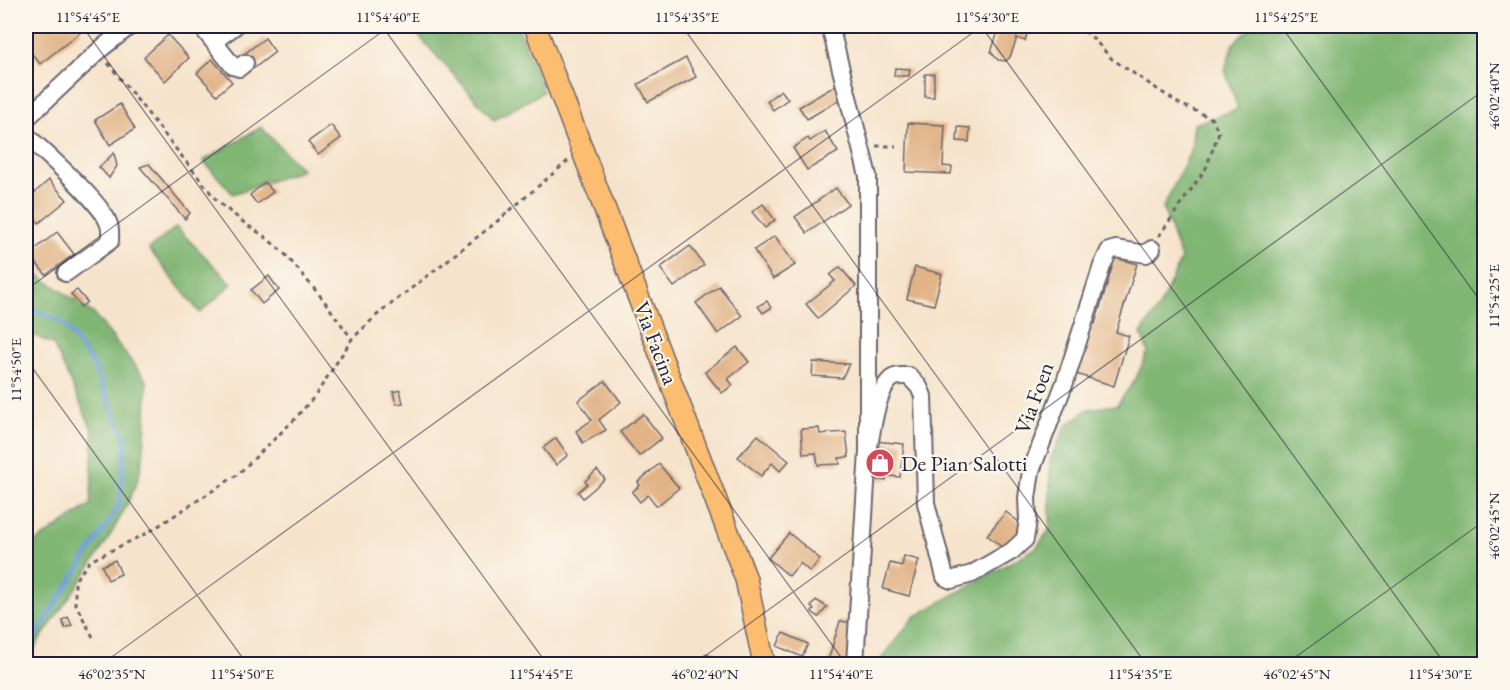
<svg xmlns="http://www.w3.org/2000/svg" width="1510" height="690" viewBox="0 0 1510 690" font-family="'EB Garamond',serif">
<rect width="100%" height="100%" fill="#fbf7ec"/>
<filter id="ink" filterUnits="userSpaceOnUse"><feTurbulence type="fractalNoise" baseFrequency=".0167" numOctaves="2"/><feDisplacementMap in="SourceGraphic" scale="12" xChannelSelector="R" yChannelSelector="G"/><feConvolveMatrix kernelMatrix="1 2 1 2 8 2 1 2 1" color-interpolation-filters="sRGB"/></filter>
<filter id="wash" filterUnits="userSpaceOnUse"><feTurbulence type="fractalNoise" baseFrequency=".008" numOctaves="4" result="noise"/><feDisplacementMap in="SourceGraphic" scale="24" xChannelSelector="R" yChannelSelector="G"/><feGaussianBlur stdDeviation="1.35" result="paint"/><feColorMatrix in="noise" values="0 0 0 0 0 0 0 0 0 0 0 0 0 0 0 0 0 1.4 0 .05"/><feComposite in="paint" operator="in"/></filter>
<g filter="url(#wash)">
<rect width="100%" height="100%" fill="#f6e3cb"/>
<g fill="#80b673" stroke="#516c57" stroke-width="1.5">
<polygon points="410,26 518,26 543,92 494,120"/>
<polygon points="1253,26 1484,26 1484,664 890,664 881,659 914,617 1036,548 1050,529 1050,459 1066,426 1088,409 1117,405 1135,380 1148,352 1141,333 1160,306 1181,259 1163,208 1191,150 1194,124 1238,109 1225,70 1233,44"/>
<polygon points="261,127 302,170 233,194 203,161"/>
<polygon points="176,227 232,284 200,313 149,249"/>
<path d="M26,273L40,276L94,314L147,381C146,410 147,454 137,482C115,538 69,596 35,647L31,664H26V549L91,504L93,431L53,344L26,332Z"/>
</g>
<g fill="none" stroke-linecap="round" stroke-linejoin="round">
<polyline stroke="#6da0d9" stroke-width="4.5" points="26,307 62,322 92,363 126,440 119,506 30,644 26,658"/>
</g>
<g id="blocks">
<g fill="#e1b387">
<polygon points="36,26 38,30 44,26 77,26 82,31 40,64 26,46 26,34"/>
<polygon points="1000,26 1029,27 1025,41 1017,38 1010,57 1006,61 998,60 991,52"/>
<polygon points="168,35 189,58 165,81 144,57"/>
<polygon points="265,38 275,52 253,69 243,55"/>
<polygon points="686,58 696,77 648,102 638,84"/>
<polygon points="212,59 232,82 217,95 197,73"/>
<polygon points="895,68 910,69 909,76 894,76"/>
<rect x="925" y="74" width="9" height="23"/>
<polygon points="26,79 34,89 26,96"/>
<polygon points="840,83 841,99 807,119 799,107"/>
<polygon points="781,90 788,99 773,110 767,101"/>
<polygon points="120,104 135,129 110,145 95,120"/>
<polygon points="908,123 945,125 943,166 952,167 951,174 906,172"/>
<polygon points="331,125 341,138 318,155 308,142"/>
<polygon points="958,127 970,128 969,142 957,141"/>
<polygon points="825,131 838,152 807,170 793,148 808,138 810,141"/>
<polygon points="114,153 117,166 109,178 99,167"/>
<polygon points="149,164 190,213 185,219 140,167"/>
<polygon points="49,180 67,200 39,223 26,207 26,200"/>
<polygon points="265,182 273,192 257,204 250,195"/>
<polygon points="836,188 848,204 807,233 795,217"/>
<polygon points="763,204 775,220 765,228 752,212"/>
<polygon points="57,232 74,254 46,275 29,254"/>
<polygon points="775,236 795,265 773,279 754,250"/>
<polygon points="690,246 704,265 674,287 660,268"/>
<polygon points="1115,258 1137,264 1116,332 1129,336 1114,386 1070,372 1086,321 1095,324"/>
<polygon points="840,267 856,286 818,318 806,304 835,281 830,275"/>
<polygon points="915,267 942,274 934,305 907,299"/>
<polygon points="269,276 279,290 262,304 251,290"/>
<polygon points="719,286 742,316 718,334 696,303"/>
<polygon points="77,290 87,302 81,307 71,294"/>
<polygon points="767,301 771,308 763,313 758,306"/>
<polygon points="737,347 749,362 728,379 733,385 722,393 705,372"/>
<polygon points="813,362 849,364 842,378 812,376"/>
<polygon points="605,381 621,402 599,420 606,430 583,443 576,431 592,420 578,401"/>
<polygon points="400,390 403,403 396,404 393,392"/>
<polygon points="643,414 662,438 639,456 620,432"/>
<polygon points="819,428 820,434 846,432 849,457 839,458 840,464 818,465 816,453 803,454 801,429"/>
<polygon points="758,435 789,461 780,471 772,463 761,476 738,457"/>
<polygon points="556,438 568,455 556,465 543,448"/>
<polygon points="875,441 904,444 900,477 887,476 886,481 871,479"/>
<polygon points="659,464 679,488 657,506 648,495 640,502 632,492 640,485 638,482"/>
<polygon points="597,470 605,479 583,498 578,492 587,484 585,481"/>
<polygon points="1006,512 1024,526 1004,549 987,535"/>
<polygon points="789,533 820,559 810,572 800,563 789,576 768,558"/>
<polygon points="904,556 919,560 909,596 883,589 890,563 902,566"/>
<polygon points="115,560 121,574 108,580 102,566"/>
<polygon points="816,600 827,607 819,617 812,612 814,609 811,607"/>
<polygon points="68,617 72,625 65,628 62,620"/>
<polygon points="840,621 855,623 849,664 827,664"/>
<polygon points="783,633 808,644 802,657 777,646"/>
<polygon points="705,654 731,662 730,664 702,664"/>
</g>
</g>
</g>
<g filter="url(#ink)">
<use href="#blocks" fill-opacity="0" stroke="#6c666d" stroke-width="1.5"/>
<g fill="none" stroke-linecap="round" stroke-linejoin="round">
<g stroke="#6c666d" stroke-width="20">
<g id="minor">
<polyline points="201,26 233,66 239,68 245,63"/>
<polyline points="830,26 868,176 868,451 855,664"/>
<polyline points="214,41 235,26"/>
<polyline points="26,119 103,47 130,26"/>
<path d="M26,135C45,153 99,200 108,222C111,228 110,234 110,241L66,273"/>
<path d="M868,451C872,432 876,392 891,379C896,375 903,376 909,376L919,387L923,396L926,503L945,577L951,580L972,574L1012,551L1025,539L1028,520L1027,498L1031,471L1065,382L1102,266L1109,251L1116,249L1146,254L1152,249"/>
</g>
</g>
<g stroke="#6c666d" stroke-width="24">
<polyline id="major" points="535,26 746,579 764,664"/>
</g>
<g stroke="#6c666d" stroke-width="3" stroke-dasharray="4.5 4.5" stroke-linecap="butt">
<polyline points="1077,26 1090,35 1112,59 1178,103 1211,118 1219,132 1206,168 1159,236"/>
<polyline points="108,63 218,202 247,225 264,236 284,253 322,298 352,339"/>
<polyline points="876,146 896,146"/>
<polyline points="93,637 75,603 75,580 90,561 149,532 237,475 294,420 315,396 352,339 377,315 494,224 569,160"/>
</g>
<use href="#minor" stroke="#fff" stroke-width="16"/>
<use href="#major" stroke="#fcbd6f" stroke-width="21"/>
</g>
</g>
<path fill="none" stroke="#22223b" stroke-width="1.5" stroke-opacity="0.45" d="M82,26L547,664M382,26L846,664M682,26L1146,664M981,26L1445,664M1281,26L1484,306M26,290L390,26M26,359L247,664M102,664L982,26M694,664L1484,90M1286,664L1484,521"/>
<defs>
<g id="shop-disc" transform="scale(1.5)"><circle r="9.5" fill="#d1495b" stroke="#fbf7ec"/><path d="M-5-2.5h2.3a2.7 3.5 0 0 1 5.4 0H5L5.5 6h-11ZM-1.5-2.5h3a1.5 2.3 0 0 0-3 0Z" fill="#fff"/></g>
</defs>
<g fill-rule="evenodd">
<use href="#shop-disc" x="880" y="463"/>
</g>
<g text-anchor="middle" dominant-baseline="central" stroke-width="4.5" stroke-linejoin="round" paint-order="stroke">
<g font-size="22" fill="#22223b" stroke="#fbf7ec">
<text transform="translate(656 343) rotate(69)">Via Facina</text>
<text transform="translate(1034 398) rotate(-70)">Via Foen</text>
</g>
<g font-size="22" fill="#22223b" stroke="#fbf7ec" text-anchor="start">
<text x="901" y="463">De Pian Salotti</text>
</g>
</g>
<rect width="1510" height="690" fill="none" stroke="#fbf7ec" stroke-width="66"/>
<rect x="33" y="33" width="1444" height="624" fill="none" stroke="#22223b" stroke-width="2"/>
<g font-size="15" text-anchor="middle" fill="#22223b">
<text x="88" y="22">11°54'45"E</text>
<text x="388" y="22">11°54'40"E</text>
<text x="687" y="22">11°54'35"E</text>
<text x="987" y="22">11°54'30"E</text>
<text x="1286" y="22">11°54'25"E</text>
<text transform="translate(1494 96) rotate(-90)" y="5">46°02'40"N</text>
<text transform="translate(1494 296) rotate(-90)" y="5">11°54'25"E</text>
<text transform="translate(16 370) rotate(-90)" y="5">11°54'50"E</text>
<text transform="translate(1494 526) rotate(-90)" y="5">46°02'45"N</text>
<text x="112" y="679">46°02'35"N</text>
<text x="242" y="679">11°54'50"E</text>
<text x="541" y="679">11°54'45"E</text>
<text x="705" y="679">46°02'40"N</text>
<text x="841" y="679">11°54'40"E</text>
<text x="1140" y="679">11°54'35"E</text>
<text x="1297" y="679">46°02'45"N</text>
<text x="1440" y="679">11°54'30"E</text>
</g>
</svg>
